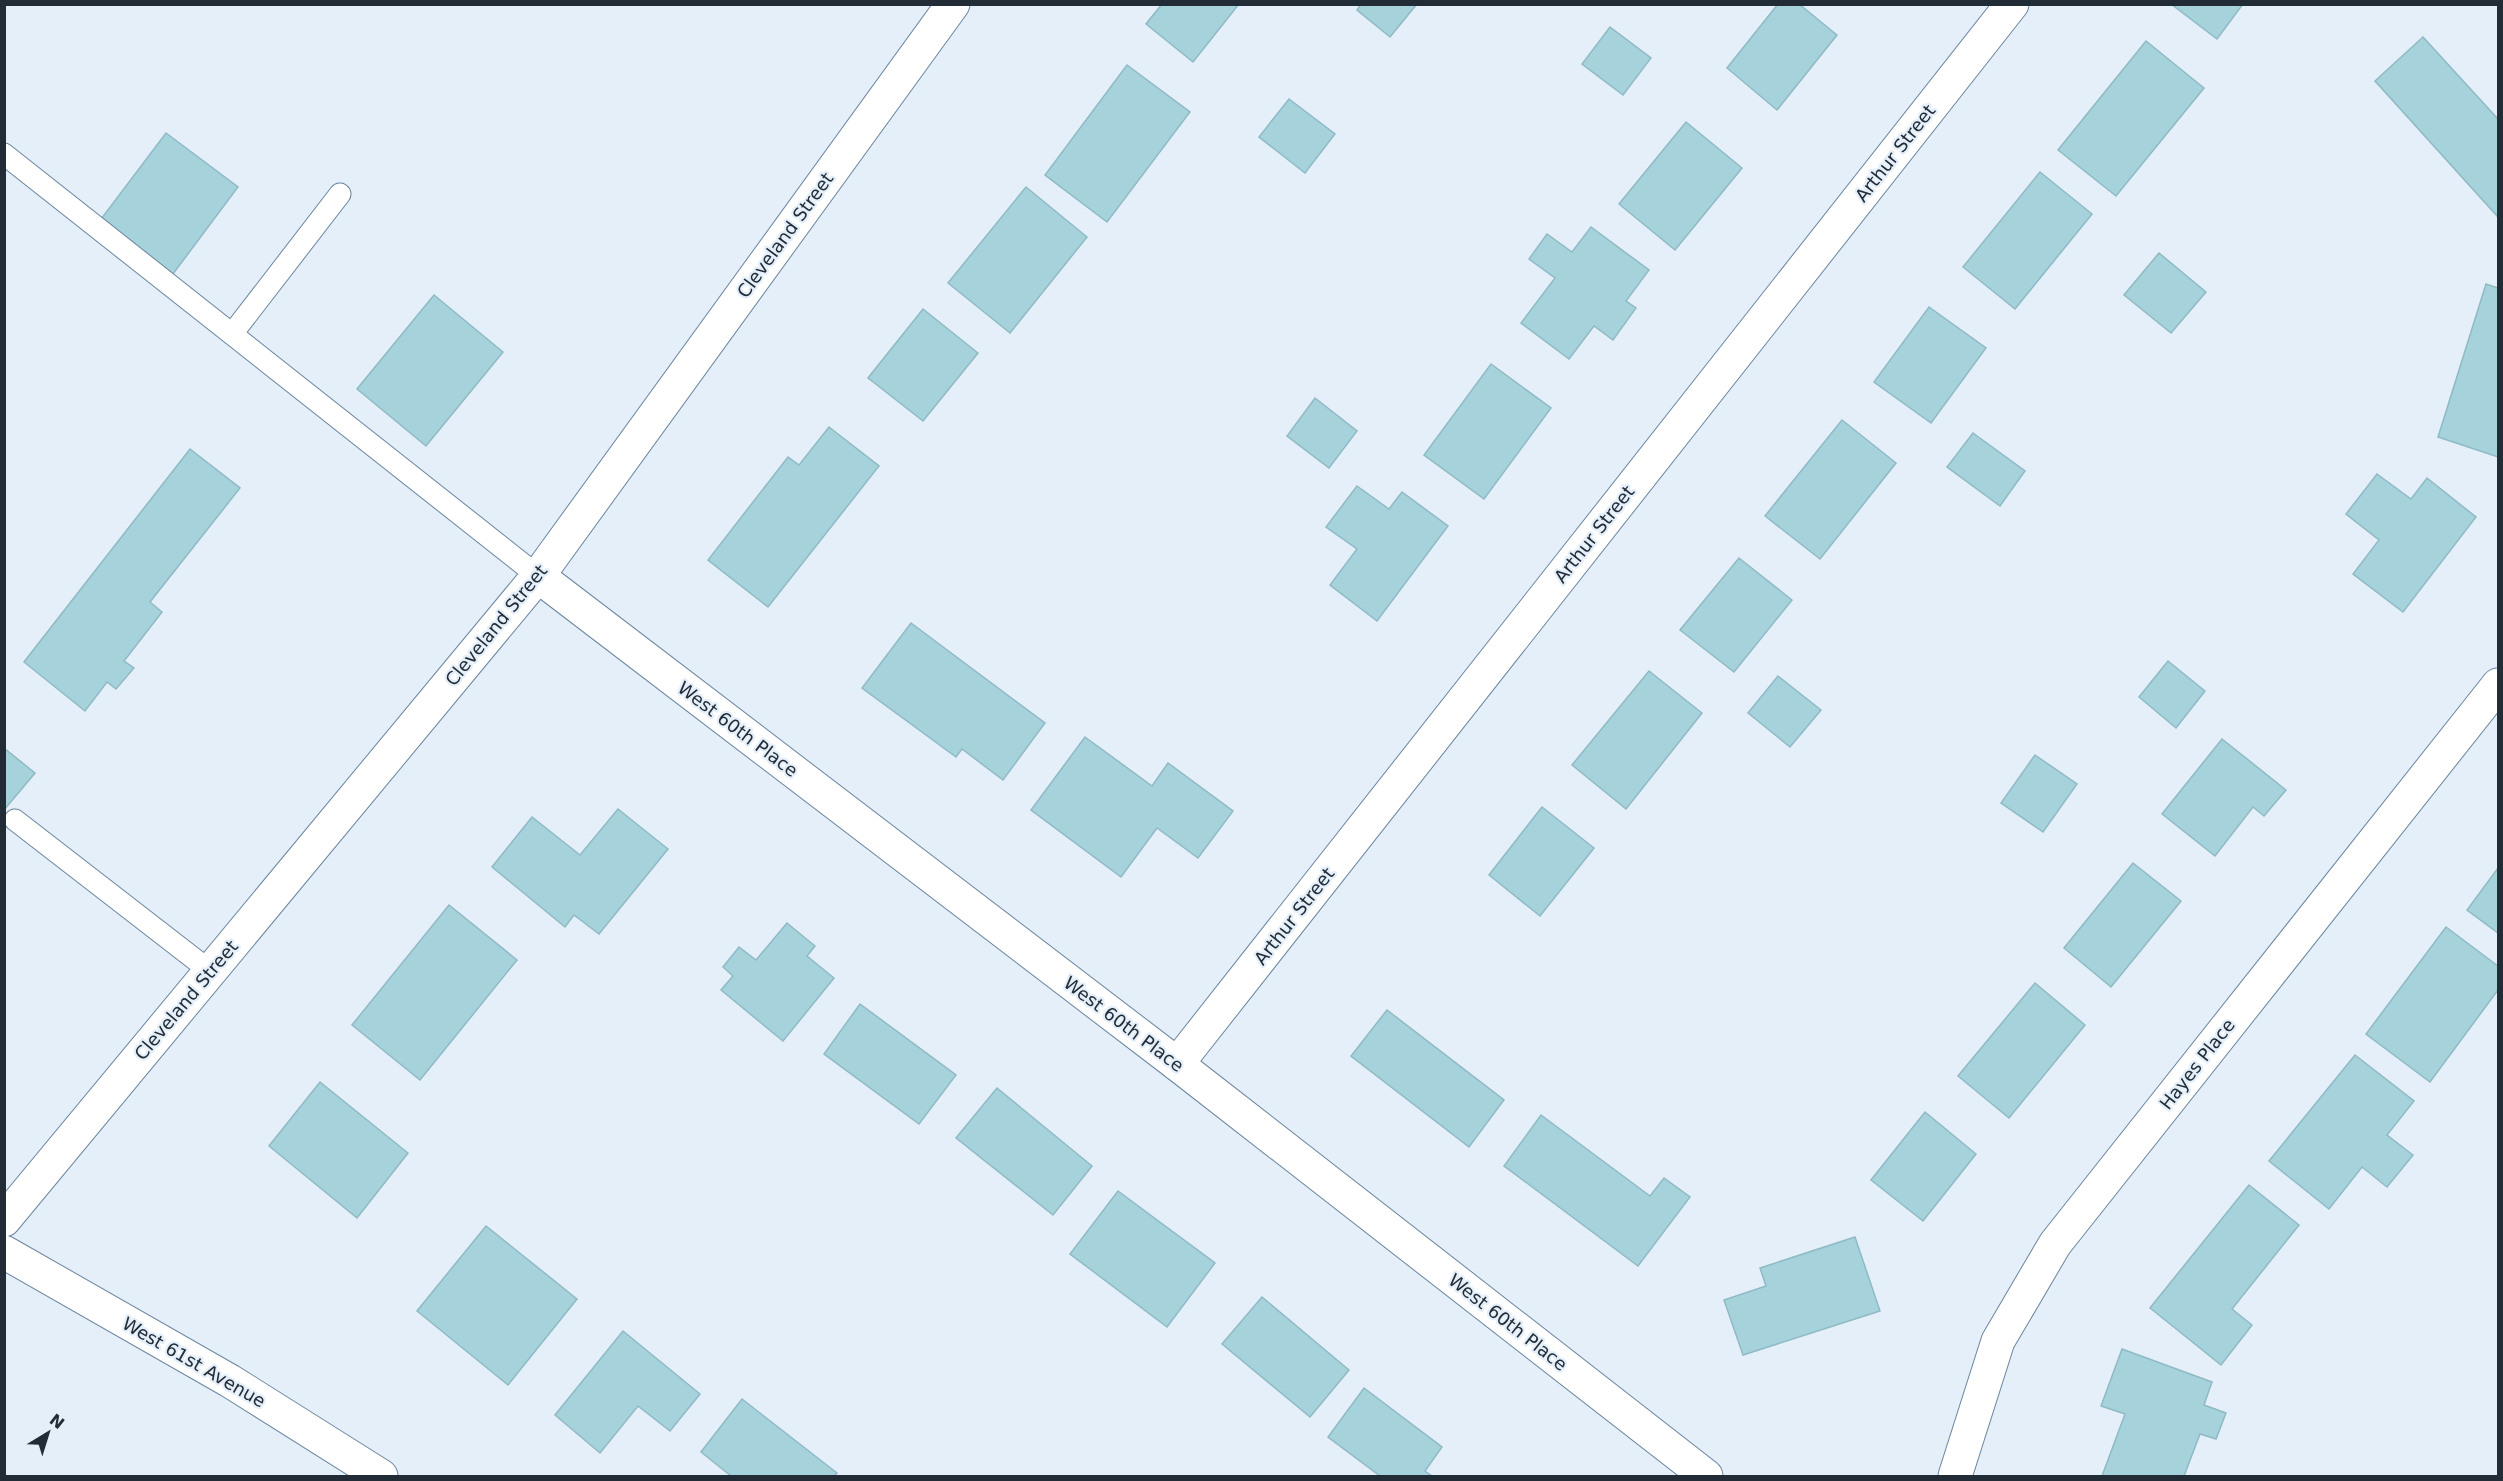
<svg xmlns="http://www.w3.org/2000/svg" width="2503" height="1481" viewBox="0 0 2503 1481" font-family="'DejaVu Sans',sans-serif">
<rect width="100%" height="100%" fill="#e4effa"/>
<g fill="#a6d2dc" stroke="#8fbac4" stroke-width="1.5">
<polygon points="1162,4 1239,4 1193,62 1146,24"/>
<polygon points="1361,4 1417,4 1390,37 1357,10"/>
<polygon points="1778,4 1799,4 1837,35 1777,110 1727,68"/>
<polygon points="2171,4 2243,4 2217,39"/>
<polygon points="1610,27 1651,58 1623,95 1582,64"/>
<polygon points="2423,37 2498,119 2498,217 2375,81"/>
<polygon points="2146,41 2204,88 2116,196 2058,150"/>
<polygon points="1127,65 1190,112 1107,222 1045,175"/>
<polygon points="1289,99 1335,134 1305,173 1259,137"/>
<polygon points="1686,122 1742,168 1675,250 1619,204"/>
<polygon points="166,133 238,187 164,286 92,231"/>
<polygon points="2040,172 2092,214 2015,309 1963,267"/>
<polygon points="1026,187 1087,237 1010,333 948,283"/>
<polygon points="1591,227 1649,270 1626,301 1636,308 1613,340 1594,326 1569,359 1521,323 1555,278 1529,259 1547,234 1572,252"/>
<polygon points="2159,253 2206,292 2171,333 2124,295"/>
<polygon points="2486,284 2498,288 2498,457 2438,437"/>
<polygon points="434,295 503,352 426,446 357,389"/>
<polygon points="1929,307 1986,348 1931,423 1874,382"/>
<polygon points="923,309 978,353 923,421 868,378"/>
<polygon points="1491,364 1551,408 1484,499 1424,455"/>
<polygon points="1315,398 1357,431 1329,468 1287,436"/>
<polygon points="1842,420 1896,463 1820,559 1765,516"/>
<polygon points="829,427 879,466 768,607 708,560 788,457 799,465"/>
<polygon points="1973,433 2025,471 2000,506 1947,467"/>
<polygon points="190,449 240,488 150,602 162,612 124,661 134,668 116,689 107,682 85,711 24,662"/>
<polygon points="2377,474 2411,499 2427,478 2476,517 2403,612 2353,574 2379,540 2346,514"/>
<polygon points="1357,486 1389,509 1402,492 1448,526 1377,621 1330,585 1357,549 1326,527"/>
<polygon points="1739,558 1792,600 1734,672 1680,630"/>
<polygon points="911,623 1045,723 1003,780 962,749 956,757 862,688"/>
<polygon points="2168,661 2205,691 2176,728 2139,697"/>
<polygon points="1649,671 1702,713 1626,809 1572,765"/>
<polygon points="1778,676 1821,710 1790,747 1748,713"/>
<polygon points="1085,737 1152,786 1168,763 1233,811 1198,858 1157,828 1121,877 1031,810"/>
<polygon points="2222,739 2286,790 2264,816 2253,807 2215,856 2162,814"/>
<polygon points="4,748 35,773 4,810"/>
<polygon points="2035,755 2077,784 2043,832 2001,803"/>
<polygon points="1542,807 1594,848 1540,916 1489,875"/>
<polygon points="618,809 668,849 599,934 574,915 565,927 492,867 532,817 580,855"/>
<polygon points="2133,863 2181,901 2111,987 2064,948"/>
<polygon points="2498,868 2498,933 2467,910"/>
<polygon points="449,905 517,960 420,1080 352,1025"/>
<polygon points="787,923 815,946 807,956 834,978 783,1041 721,990 733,976 723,967 739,947 756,960"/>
<polygon points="2446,927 2498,966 2498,990 2430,1082 2366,1034"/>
<polygon points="2035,983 2085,1025 2009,1118 1958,1076"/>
<polygon points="860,1004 956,1075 919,1124 824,1054"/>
<polygon points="1387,1010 1504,1100 1469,1147 1351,1056"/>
<polygon points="2355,1055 2414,1101 2387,1135 2413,1155 2387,1187 2362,1167 2329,1209 2269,1161"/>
<polygon points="320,1082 408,1153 357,1218 269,1146"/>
<polygon points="997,1088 1092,1166 1053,1215 956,1138"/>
<polygon points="1925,1112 1976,1154 1923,1221 1871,1180"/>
<polygon points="1541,1115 1650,1196 1664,1178 1690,1197 1638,1266 1504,1166"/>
<polygon points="2249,1185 2299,1225 2232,1309 2252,1325 2221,1365 2150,1308"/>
<polygon points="1118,1191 1215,1263 1167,1327 1070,1254"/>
<polygon points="486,1226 577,1299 508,1385 417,1311"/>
<polygon points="1855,1237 1880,1311 1743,1355 1724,1300 1766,1286 1760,1268"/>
<polygon points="1262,1297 1349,1370 1310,1417 1222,1344"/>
<polygon points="623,1331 700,1394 670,1431 638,1406 600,1453 555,1415"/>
<polygon points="2122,1349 2212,1382 2204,1405 2226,1413 2216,1439 2200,1434 2184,1476 2102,1476 2125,1414 2101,1406"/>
<polygon points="1364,1388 1442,1447 1425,1471 1432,1476 1380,1476 1328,1437"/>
<polygon points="742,1399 837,1473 834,1476 731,1476 701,1452"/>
</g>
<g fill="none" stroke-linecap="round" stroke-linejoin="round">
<g stroke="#6b859e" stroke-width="23">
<g id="service">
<polyline points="4,154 538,576"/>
<polyline points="232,334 340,194"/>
<polyline points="15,820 210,971"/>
</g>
</g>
<g stroke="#6b859e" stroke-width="35">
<g id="minor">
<polyline points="538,576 1177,1064 1706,1476"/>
<polyline points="1177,1064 2012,4"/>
<polyline points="4,1220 538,576 953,4"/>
<polyline points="1955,1476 1998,1341 2055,1244 2498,685"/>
</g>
</g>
<g stroke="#6b859e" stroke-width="35">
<polyline id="secondary" points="4,1252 230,1381 381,1476"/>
</g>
<use href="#service" stroke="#fff" stroke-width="21"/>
<use href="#minor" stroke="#fff" stroke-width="33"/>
<use href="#secondary" stroke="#fff" stroke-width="33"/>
</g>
<g text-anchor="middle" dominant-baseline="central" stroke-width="4.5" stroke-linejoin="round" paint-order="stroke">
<g font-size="18" fill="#212c36" stroke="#e4effa">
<text transform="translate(1895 153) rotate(-52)">Arthur Street</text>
<text transform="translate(785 235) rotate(-54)">Cleveland Street</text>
<text transform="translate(1594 534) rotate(-52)">Arthur Street</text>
<text transform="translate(496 625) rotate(-51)">Cleveland Street</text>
<text transform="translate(738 729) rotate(37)">West 60th Place</text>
<text transform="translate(1294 916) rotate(-52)">Arthur Street</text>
<text transform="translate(186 1000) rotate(-50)">Cleveland Street</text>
<text transform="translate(1124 1024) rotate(37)">West 60th Place</text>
<text transform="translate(2197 1064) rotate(-52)">Hayes Place</text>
<text transform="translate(1508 1322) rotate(38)">West 60th Place</text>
<text transform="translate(194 1362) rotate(30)">West 61st Avenue</text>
</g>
</g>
<rect width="2503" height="1481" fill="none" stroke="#212c36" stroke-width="12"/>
<g transform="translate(48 1433) rotate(38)" stroke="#e4effa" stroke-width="4.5" paint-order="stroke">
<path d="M0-4.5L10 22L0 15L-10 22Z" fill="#212c36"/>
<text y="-9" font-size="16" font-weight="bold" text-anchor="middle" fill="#212c36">N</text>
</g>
</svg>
